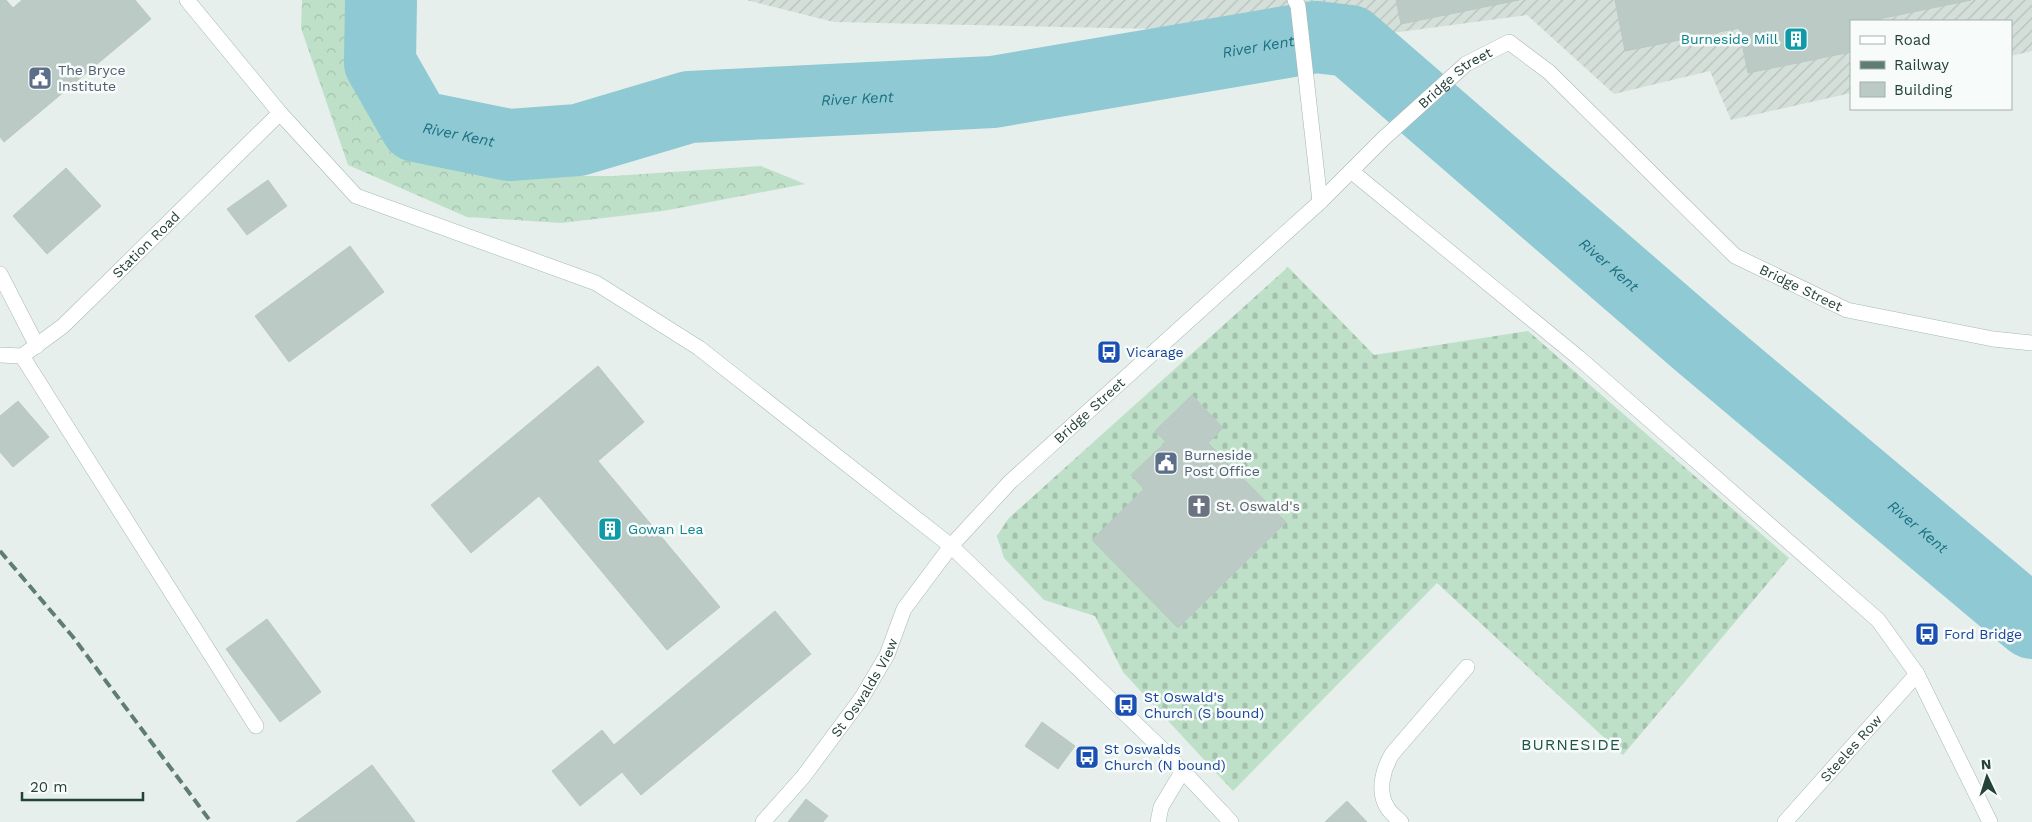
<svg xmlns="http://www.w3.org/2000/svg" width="2032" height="822" viewBox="0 0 2032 822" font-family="'Work Sans',sans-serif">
<defs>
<pattern id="industrial-furrows" width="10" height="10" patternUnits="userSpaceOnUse" patternTransform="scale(1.25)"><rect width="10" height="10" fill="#d4dfda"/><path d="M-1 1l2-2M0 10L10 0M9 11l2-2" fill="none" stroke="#b6c1bc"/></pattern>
<pattern id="forest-crowns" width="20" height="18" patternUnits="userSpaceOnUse" patternTransform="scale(1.25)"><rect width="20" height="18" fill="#bfe0c8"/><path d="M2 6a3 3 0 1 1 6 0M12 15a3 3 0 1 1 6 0" fill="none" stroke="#a4c1ad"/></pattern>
<pattern id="cemetery-stones" width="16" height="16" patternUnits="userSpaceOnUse" patternTransform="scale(1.25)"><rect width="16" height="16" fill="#bfe0c8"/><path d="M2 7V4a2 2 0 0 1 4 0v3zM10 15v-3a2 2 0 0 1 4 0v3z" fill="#a4c1ad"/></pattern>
</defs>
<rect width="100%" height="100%" fill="#e6efeb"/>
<polygon fill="url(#industrial-furrows)" points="746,0 2032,0 2032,51 2011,56 2011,21 1851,21 1851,93 1731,120 1710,71 1614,94 1527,15 1384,34 834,22"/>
<polygon fill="url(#forest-crowns)" points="302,0 354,0 357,50 366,105 397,132 503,176 613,176 761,166 805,184 663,211 561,223 467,217 348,165 301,28"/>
<polygon fill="url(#cemetery-stones)" points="1288,267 1374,355 1528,331 1789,558 1623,755 1437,583 1233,791 1123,672 1095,616 1044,600 1004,558 997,536 1008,519"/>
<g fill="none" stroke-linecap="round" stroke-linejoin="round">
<path stroke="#8ec9d4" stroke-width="72" id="s1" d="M381,0L380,63L416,126L509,145L578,140L689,107L993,92L1316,37L1350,41L1700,344L2032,623"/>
</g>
<g fill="#bbcac4" stroke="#b8c9c2">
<polygon points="0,0 6,0 13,8 22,0 135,0 151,19 4,142 0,137"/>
<polygon points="1396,0 1519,0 1401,24"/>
<polygon points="1615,0 1971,0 1874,20 1875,21 1851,21 1851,52 1748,73 1739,28 1625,51"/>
<polygon points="66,168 101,206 47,254 13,216"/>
<polygon points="268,180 287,206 247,235 227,209"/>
<polygon points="350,246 384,292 289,362 255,316"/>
<polygon points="598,366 644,422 598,461 720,607 667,650 539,496 471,553 431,505"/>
<polygon points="1192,395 1223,428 1208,443 1286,522 1178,628 1092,540 1144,489 1131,475 1166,442 1155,431"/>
<polygon points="18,401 49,437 13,467 0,452 0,416"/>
<polygon points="775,611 811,654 641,795 622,772 580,806 552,771 602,730 614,745"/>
<polygon points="267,619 321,692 280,722 226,649"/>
<polygon points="1042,722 1075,746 1058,769 1025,746"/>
<polygon points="372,765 415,822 296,822"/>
<polygon points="806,799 828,816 823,822 788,822"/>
<polygon points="1347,801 1367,822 1325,822"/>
</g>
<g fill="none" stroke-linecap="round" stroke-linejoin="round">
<g stroke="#a8b8b2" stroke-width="16">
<g id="lane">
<polyline points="1295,0 1298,6 1320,202"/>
<polyline points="0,274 37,346"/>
<path id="s2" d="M0,355L22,356L63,326L280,113"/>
<polyline points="22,356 256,726"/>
<path d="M1401,822C1396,817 1390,813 1387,807C1377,791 1383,769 1392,754L1467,667"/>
</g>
</g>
<g stroke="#a8b8b2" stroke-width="16">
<g id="street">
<polyline points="1351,171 1579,358 1878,620 1917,674 1990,822"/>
<path id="s3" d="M763,822L803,777L861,699L887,655L904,609L951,546L1010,482L1320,202L1384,138L1466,64L1509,42L1549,72L1735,256L1847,310L1993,339L2032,343"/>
<polyline points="1158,822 1161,807 1182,772"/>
<path id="s4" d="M1785,822L1917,674"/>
</g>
</g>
<g stroke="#a4bbb3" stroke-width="16">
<polyline id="secondary" points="187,0 280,113 356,196 596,283 699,348 951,546 1166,753 1231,822"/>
</g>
<use href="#lane" stroke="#fff" stroke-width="15"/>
<use href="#street" stroke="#fff" stroke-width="15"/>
<use href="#secondary" stroke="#fff" stroke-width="15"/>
<polyline stroke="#5f7d75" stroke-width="4" stroke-dasharray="10 5" stroke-linecap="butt" points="0,551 73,637 211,822"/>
</g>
<defs>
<g id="building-square" transform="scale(1.25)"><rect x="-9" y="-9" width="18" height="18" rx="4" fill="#0f9aa8" stroke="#f7fbf9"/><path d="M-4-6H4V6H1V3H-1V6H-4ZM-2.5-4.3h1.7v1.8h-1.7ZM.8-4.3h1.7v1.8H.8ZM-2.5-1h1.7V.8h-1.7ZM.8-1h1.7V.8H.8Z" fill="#fff"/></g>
<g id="civic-square" transform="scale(1.25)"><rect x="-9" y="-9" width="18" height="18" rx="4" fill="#5c6f8a" stroke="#f7fbf9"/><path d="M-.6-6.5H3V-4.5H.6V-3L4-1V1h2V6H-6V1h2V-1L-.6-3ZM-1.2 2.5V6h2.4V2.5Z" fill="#fff"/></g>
<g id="bus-square" transform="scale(1.25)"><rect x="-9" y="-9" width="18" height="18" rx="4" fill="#1a4fb4" stroke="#f7fbf9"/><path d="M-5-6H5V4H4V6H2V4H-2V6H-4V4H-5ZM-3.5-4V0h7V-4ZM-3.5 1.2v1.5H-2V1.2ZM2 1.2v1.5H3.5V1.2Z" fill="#fff"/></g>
<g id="church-square" transform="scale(1.25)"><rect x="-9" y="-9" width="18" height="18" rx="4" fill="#6b7280" stroke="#f7fbf9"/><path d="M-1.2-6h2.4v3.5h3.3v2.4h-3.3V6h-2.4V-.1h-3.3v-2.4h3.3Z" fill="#fff"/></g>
</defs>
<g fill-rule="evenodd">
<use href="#building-square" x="1796" y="39"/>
<use href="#civic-square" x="40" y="78"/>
<use href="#bus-square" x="1109" y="352"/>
<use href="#civic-square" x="1166" y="463"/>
<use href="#church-square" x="1199" y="506"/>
<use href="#building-square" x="610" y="529"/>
<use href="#bus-square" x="1927" y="634"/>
<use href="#bus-square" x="1126" y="705"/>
<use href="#bus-square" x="1087" y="757"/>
</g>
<g text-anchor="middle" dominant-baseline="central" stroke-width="5" stroke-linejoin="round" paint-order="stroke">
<g font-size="14" fill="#0d838f" stroke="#f7fbf9" text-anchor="end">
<text x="1778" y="39">Burneside Mill</text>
<text x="628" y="529" text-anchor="start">Gowan Lea</text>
</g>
<g font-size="14" fill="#4e5e75" stroke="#f7fbf9" text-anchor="start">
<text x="58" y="70">The Bryce<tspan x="58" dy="16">Institute</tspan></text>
<text x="1184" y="455">Burneside<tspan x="1184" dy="16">Post Office</tspan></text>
</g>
<g font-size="14" fill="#24423a" stroke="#f7fbf9">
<text stroke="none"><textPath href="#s3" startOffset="1025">Bridge Street</textPath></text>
<text stroke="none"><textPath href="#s2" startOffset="189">Station Road</textPath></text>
<text stroke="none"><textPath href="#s3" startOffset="1475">Bridge Street</textPath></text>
<text stroke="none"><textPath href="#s3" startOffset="530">Bridge Street</textPath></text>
<text stroke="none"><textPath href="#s3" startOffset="169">St Oswalds View</textPath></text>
<text stroke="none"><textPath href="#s4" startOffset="99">Steeles Row</textPath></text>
</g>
<g font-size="14" fill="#164399" stroke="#f7fbf9" text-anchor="start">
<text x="1126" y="352">Vicarage</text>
<text x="1944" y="634">Ford Bridge</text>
<text x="1144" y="697">St Oswald's<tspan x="1144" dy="16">Church (S bound)</tspan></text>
<text x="1104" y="749">St Oswalds<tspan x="1104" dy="16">Church (N bound)</tspan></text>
</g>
<g font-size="14" fill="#5b616d" stroke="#f7fbf9" text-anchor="start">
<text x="1216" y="506">St. Oswald's</text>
</g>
<g font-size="15" font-style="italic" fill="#1c6f80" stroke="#f7fbf9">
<text stroke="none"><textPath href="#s1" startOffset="989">River Kent</textPath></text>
<text stroke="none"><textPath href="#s1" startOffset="584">River Kent</textPath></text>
<text stroke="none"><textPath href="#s1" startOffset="179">River Kent</textPath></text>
<text stroke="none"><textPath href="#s1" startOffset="1424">River Kent</textPath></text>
<text stroke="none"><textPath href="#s1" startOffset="1829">River Kent</textPath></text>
</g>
<g font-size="16" letter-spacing="1" fill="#1f5548" stroke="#f7fbf9">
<text x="1571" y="744">BURNESIDE</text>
</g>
</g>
<rect x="1850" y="20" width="162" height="90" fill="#f7fbf9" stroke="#a3b1ad"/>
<rect x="1860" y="36" width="25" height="8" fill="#ffffff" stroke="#a3b1ad"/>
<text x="1894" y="45" font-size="15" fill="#24423a">Road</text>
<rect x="1860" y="61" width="25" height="8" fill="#5f7d75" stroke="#a3b1ad"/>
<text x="1894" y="70" font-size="15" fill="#24423a">Railway</text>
<rect x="1860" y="82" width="25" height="15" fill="#bbcac4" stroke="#a3b1ad"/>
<text x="1894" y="95" font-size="15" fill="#24423a">Building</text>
<g transform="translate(1987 777) rotate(356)" stroke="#f7fbf9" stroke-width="4" paint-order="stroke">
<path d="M0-4L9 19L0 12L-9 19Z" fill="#24423a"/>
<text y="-8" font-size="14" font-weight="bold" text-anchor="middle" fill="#24423a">N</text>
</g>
<path d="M22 792v8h121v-8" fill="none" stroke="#24423a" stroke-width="2.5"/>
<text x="30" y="792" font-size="15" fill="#24423a" stroke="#f7fbf9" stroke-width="4" paint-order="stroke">20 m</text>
</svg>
